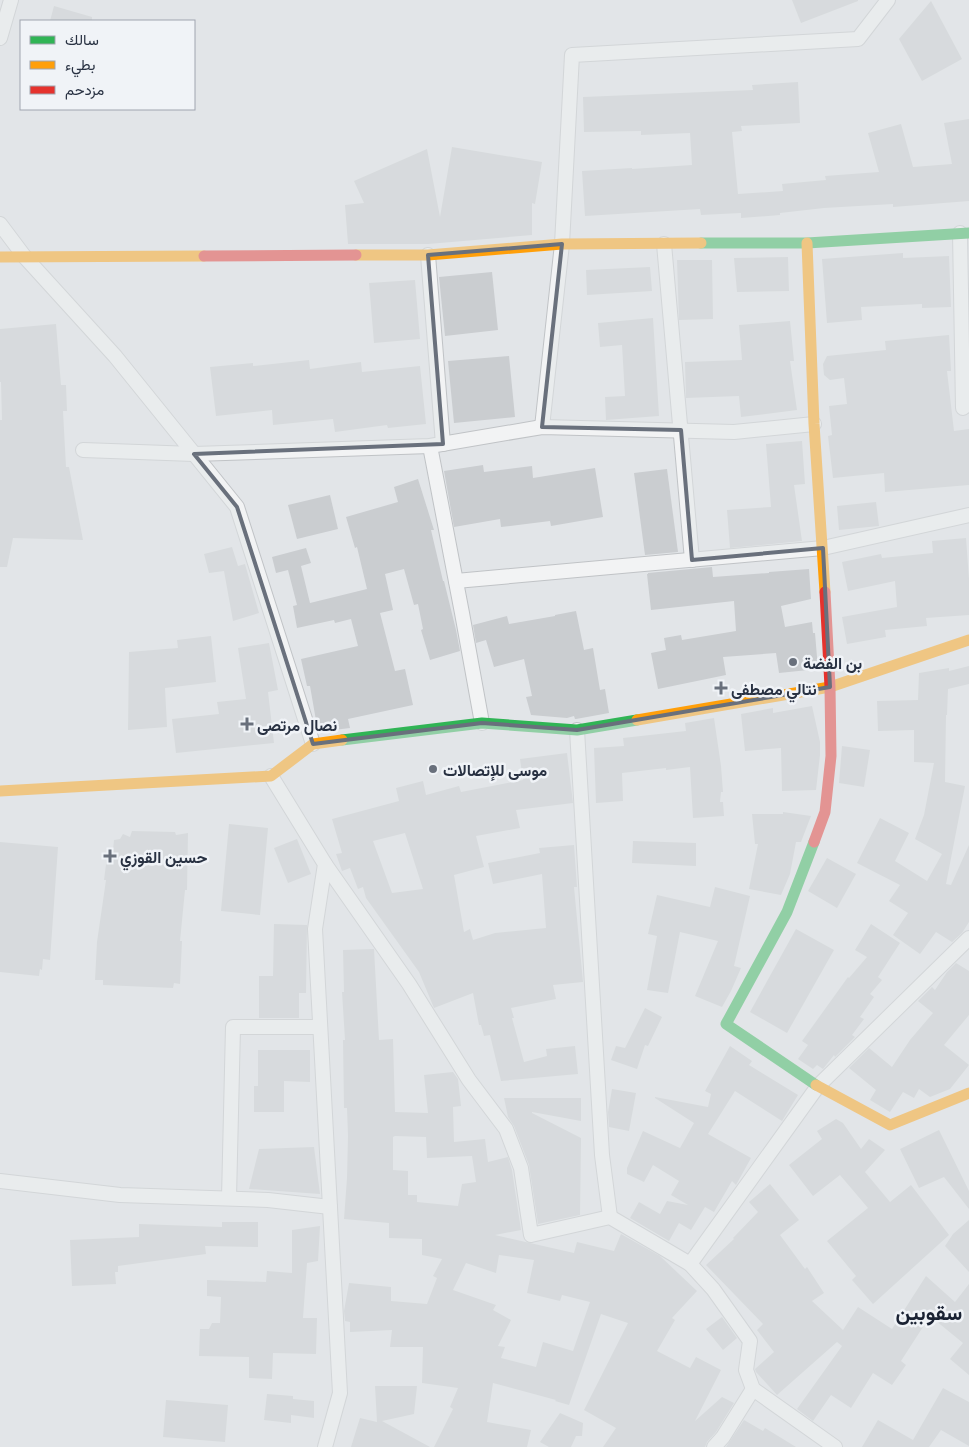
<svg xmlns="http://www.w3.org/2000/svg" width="969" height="1447" viewBox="0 0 969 1447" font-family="'Exo 2',Vazirmatn,sans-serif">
<rect width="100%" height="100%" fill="#e2e5e8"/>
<g fill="#cacdd0" fill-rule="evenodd">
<polygon points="792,0 858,0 858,1 801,23"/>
<polygon points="931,1 962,59 922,81 899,39"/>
<polygon points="54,6 92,17 92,21 50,21"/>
<polygon points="798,82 800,123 741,126 742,131 732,132 738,194 783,191 782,184 826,180 825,176 879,172 868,133 901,124 913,167 952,164 944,123 969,119 969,201 893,207 893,204 824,208 780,213 780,215 741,218 741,213 701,215 700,209 585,216 582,171 632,168 632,169 692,165 690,133 641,135 641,131 584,132 583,97 753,90 752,85"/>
<polygon points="452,147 542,162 535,204 532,203 532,235 428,244 348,244 345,205 364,203 354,181 427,149 440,217"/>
<polygon points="903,253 903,258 949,256 951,307 922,308 922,304 861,307 862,320 827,323 822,259"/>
<polygon points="788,257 789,291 737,292 734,258"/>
<polygon points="677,260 712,260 713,319 679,320"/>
<polygon points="650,267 652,291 587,295 586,270"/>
<polygon points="492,272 498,330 445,336 439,277"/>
<polygon points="415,280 420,339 374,343 369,283"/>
<polygon points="653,318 659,416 606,420 605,397 625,396 622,345 600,347 598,323"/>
<polygon points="790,321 794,361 790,361 797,410 741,417 739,396 686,398 685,362 742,360 739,325"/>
<polygon points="56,324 61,385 66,385 67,411 63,411 66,467 69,467 83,540 13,538 7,567 0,567 0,420 2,420 1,382 0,382 0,329"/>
<polygon points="949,335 951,371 947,371 954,431 969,429 969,485 885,492 884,473 833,478 828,436 832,435 829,406 847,404 844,378 830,380 824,375 823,364 827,356 886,350 885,341"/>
<polygon points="509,356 515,417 454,423 448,361"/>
<polygon points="309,360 310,369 361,362 362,372 420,366 426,424 388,428 387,425 335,432 333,419 273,425 272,410 216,416 210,367 253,363 253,366"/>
<polygon points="802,441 805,484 794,485 802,541 730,548 727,510 771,507 766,444"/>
<polygon points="483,465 484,472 532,466 533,478 595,468 603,517 551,526 550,521 501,527 500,519 454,527 444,471"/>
<polygon points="667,469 678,552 645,555 634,473"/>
<polygon points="418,479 434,530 431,530 443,581 444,581 456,630 460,651 430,660 421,630 423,629 418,604 414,605 404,569 385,574 393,610 380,613 395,671 405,669 413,705 348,719 350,728 318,732 310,686 307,686 301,659 358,646 351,619 335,623 334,620 297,628 293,606 297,605 288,570 276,573 272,557 306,548 311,563 301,566 310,603 367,589 357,547 355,548 346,517 398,502 394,487"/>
<polygon points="330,495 338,529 297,539 288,505"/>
<polygon points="876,502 879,526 839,530 837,506"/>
<polygon points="966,538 969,579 969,615 926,618 927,626 885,630 886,637 847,644 842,617 897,607 895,581 848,591 842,562 881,554 882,558 933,553 932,541"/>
<polygon points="232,547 238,566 245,564 259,613 233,621 224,571 209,573 204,554"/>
<polygon points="712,567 713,577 769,573 769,572 809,569 811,599 781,606 785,627 812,622 813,633 815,633 818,669 779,673 776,653 723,657 726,675 658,689 651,653 666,650 664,638 681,635 682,640 736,631 734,601 651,610 647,574 648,574 648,573"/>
<polygon points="576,611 584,650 593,648 600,690 605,689 609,713 576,719 575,719 574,716 567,718 531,715 526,697 532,696 524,659 494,667 486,640 476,643 473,625 507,616 509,624 555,616 555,615"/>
<polygon points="211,636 216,682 165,688 167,727 128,730 129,652 178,648 177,640"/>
<polygon points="269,643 278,690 268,692 274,743 176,753 172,719 219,714 217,702 246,699 238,648"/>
<polygon points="969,666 969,684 948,689 947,715 946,715 945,782 965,786 946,884 951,885 969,845 969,922 962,933 952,942 936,932 920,954 893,935 908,913 889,901 900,885 857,863 880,818 909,833 895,861 927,881 942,854 915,839 924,815 934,763 914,762 914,730 878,731 877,701 918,700 919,673 949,668 949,671"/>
<polygon points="812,706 820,742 820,755 816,790 782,791 781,748 745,751 741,714 773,708 773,713"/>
<polygon points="714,718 721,766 723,792 721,792 720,802 723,802 724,816 693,818 690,767 666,770 666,768 622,773 623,801 596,803 594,748 624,746 623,738 686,731 685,723"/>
<polygon points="842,746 870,750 864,787 839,783"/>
<path d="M567,753L573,803L516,810L520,828L476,836L484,867L454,875L464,932L470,929L473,940L495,933L546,928L542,874L493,884L488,863L540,853L539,848L574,845L577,887H574L583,982L553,985L556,999L511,1008L514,1018H512L524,1062L547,1056L546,1049L575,1046L578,1074L501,1081L490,1035L484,1036L481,1025H479L473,993L434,1008L419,972L366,898L363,887L358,889L350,868L342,871L336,854L342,853L332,819L399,801L396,788L423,781L426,795L459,786L461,792L523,780L520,759ZM405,833L423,889L392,893L373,841Z"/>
<polygon points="783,812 811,816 801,842 796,842 790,874 781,895 749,889 758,844 755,844 752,814 783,814"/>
<polygon points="229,824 268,828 260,915 221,911"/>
<polygon points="132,831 175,832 176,835 188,833 187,890 185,890 180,941 182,941 180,984 174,983 173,988 103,985 103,980 95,980 97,942 106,880 104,880 108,849 113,850 114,840 120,839 123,834 130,837"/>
<polygon points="297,839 311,874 288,883 274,848"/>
<polygon points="633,841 696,843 696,866 632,863"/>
<polygon points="0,842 58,847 50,960 43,959 42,970 40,969 39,976 0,972"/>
<polygon points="827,858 856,874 837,908 808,891"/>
<polygon points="715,887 750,896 734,966 741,968 731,991 722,1007 695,996 718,941 680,932 668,993 647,990 657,936 648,934 657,895 710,907"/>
<polygon points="274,924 307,925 306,993 299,993 299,1018 259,1018 259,976 273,976"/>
<polygon points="871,924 900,943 878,977 882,980 870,994 874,997 860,1017 864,1019 852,1035 855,1037 835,1057 834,1055 823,1069 817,1065 813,1069 798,1059 808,1045 802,1041 848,977 849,978 867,957 855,950"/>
<polygon points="796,929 834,950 787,1033 750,1012"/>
<path d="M374,949L379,1040L393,1039L395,1112L428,1113L424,1075L453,1072L458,1079L461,1106L453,1107L454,1142L485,1139L488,1162L508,1157L512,1170L521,1230L495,1235L574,1253L577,1242L614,1251L621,1234L660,1256L697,1291L672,1318L675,1320L657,1351L690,1368L696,1357L721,1370L695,1421L722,1397L734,1403L716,1432L707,1442L705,1447H603L616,1428L584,1410L628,1323L601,1314L569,1405L555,1401L556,1400L493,1383L487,1422L531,1430L527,1447H434L453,1409L450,1407L458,1388L422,1383L423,1347H390L392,1330L350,1332V1322L345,1321L344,1311L349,1283L391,1287V1301L427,1304L437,1278L433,1276L442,1259L422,1255V1239L389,1238V1223L344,1219L347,1178L348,1136L347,1108H344L343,1040H345L342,992H344L343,950ZM395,1136L426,1137L427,1158L472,1156L476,1182L462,1184L458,1206L417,1202V1195H408V1171L393,1170V1137ZM499,1255L534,1260L527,1293L560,1301L562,1295L590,1302L573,1351L543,1342L536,1367L501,1358L505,1347L498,1346L511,1320L493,1310L496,1305L453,1290L466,1263L496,1273Z"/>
<polygon points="956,963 969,971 969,1015 944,1045 969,1065 950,1089 930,1097 919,1089 914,1098 903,1092 890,1112 870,1100 876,1090 849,1068 869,1048 892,1067 910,1040 933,1013 918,1001 932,987 935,990 947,972"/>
<polygon points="645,1008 662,1017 648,1046 645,1045 637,1069 611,1060 616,1046 625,1048"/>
<polygon points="730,1046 752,1061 749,1065 798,1095 782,1121 735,1091 708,1134 751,1158 736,1185 732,1181 714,1212 705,1207 691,1230 679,1223 669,1241 630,1218 639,1202 660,1214 667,1201 688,1205 671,1195 679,1181 653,1165 644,1182 627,1174 627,1168 643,1131 680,1148 694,1123 655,1098 655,1097 708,1107 711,1094 705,1091"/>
<polygon points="258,1050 310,1050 310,1082 284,1081 284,1112 254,1112 254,1086 258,1086"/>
<polygon points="612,1089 636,1093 629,1131 609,1127 608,1112"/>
<polygon points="504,1098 581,1098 581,1121 532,1112 532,1113 581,1138 580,1215 538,1224 529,1165 514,1126 508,1117"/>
<polygon points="836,1119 843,1123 861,1149 869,1139 885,1150 865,1172 890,1202 911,1185 949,1235 873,1304 852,1280 856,1276 827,1241 868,1208 840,1175 813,1196 789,1165 822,1139 817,1131"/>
<polygon points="939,1130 969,1191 969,1209 944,1177 919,1188 900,1149"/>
<polygon points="314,1147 320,1194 249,1189 259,1149"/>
<polygon points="770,1184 799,1220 780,1235 805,1269 807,1267 824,1293 812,1301 843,1330 858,1307 892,1329 926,1276 955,1302 969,1284 969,1375 950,1359 963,1343 930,1316 901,1361 906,1365 892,1385 873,1373 851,1408 831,1395 813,1421 797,1409 842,1346 837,1342 777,1395 756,1372 755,1369 774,1352 757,1330 763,1324 706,1265 734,1239 733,1238 758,1212 749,1202"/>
<polygon points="969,1220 969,1272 945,1246 953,1234"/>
<polygon points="222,1222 258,1222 258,1247 205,1246 206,1254 118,1266 118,1272 115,1272 116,1284 72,1286 70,1240 139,1237 139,1224 222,1227"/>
<polygon points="320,1226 318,1261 307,1263 303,1318 317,1318 316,1354 273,1353 272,1379 249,1378 249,1357 199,1356 200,1329 209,1329 212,1323 220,1323 221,1297 207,1296 207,1280 266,1282 267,1271 292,1273 292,1230"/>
<polygon points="722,1317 737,1338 723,1350 706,1329"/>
<polygon points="375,1386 417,1386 414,1414 382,1421 430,1447 351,1447 360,1418 377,1422"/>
<polygon points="943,1388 969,1402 969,1446 941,1430 929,1447 862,1447 878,1420 913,1440"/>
<polygon points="267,1394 293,1396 293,1399 314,1401 314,1418 291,1415 291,1423 264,1420"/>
<polygon points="166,1400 228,1405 225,1442 163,1437"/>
<polygon points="560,1413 583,1423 582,1436 576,1436 571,1447 549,1447 540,1442"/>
<polygon points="744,1420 763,1431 765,1428 796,1447 726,1447"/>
</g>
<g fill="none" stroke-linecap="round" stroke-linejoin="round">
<g stroke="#c0c3c6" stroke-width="16">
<g id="street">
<polyline points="0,38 11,0"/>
<polyline points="0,224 24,256 115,356 237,507 313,744"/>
<polyline points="960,233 963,408"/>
<polyline points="664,244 692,560"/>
<polyline points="428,255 443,444"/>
<polyline points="542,427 562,244 572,55 858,39 888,0"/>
<polyline points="430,446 462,613 482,723"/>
<polyline points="83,450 194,454 430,446 542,427 734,432 814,424"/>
<polyline points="456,581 823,548 969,515"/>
<polyline points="577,730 602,1155 610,1217"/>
<polyline points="271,776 325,864 315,929 340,1393 325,1447"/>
<polyline points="325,864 409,984 469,1080 506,1129 521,1168 531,1235 610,1217 690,1264 713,1289 750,1341 746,1370 753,1389 835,1447"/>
<polyline points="0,1181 120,1195 268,1200 330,1207"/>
<polyline points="229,1198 233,1027 320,1027"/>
<polyline points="690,1264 818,1086 969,938"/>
<polyline points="714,1447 723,1437 753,1389"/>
</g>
</g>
<use href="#street" stroke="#f2f3f4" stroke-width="14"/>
<g stroke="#30b455" stroke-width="11">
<polyline points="701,243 807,243 969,233"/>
<polyline points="342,740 482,723 577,730 637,720"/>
<polyline points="814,842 787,912 726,1024 816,1085"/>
</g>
<g stroke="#ff9f0a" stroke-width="11">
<polyline points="807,243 814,424 825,592"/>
<polyline points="356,255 428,255 562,244 701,243"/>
<polyline points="0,257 204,256"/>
<polyline points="637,720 830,687 969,640"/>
<polyline points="0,791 271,776 313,744 342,740"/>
<polyline points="816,1085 890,1125 969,1093"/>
</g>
<g stroke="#e5322d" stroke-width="11">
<polyline points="204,256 356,255"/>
<polyline points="814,842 825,812 831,756 830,687 825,592"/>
</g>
</g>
<path d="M0 0H969V1447H0ZM562,244L542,427L681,430L692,560L823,548L830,687L577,730L482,723L313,744L237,507L194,454L443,444L428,255Z" fill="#e2e5e8" fill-opacity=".55" fill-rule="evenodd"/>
<path fill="none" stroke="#69707c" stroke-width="4" stroke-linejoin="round" d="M562,244L542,427L681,430L692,560L823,548L830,687L577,730L482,723L313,744L237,507L194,454L443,444L428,255Z"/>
<g fill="#69707c" stroke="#f0f3f7" stroke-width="2">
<circle cx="793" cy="662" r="5"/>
<path d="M718.5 680.5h5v5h5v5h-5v5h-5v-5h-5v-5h5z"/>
<path d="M244.5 716.5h5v5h5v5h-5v5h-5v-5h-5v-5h5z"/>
<circle cx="433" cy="769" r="5"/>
<path d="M107.5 848.5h5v5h5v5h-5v5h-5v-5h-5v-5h5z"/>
</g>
<g text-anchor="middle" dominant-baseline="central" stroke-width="5" stroke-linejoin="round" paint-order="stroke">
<g font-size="16" font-weight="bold" fill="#283142" stroke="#f0f3f7" text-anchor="start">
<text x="803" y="662">بن الفضة</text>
<text x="731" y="688">نتالي مصطفى</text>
<text x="257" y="724">نصال مرتصى</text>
<text x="443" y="769">موسى للإتصالات</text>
<text x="120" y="856">حسين القوزي</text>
</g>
<g font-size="21" font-weight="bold" fill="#1a2233" stroke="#f0f3f7">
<text x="929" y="1311">سقوبين</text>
</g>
</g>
<rect x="20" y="20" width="175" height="90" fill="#f0f3f7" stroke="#a0a5af"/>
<rect x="30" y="36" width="25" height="8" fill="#30b455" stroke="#a0a5af"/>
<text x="65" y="45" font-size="15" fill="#283142">سالك</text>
<rect x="30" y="61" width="25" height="8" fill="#ff9f0a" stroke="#a0a5af"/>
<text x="65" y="70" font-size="15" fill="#283142">بطيء</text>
<rect x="30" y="86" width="25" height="8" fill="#e5322d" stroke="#a0a5af"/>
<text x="65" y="95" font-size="15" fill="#283142">مزدحم</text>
</svg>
